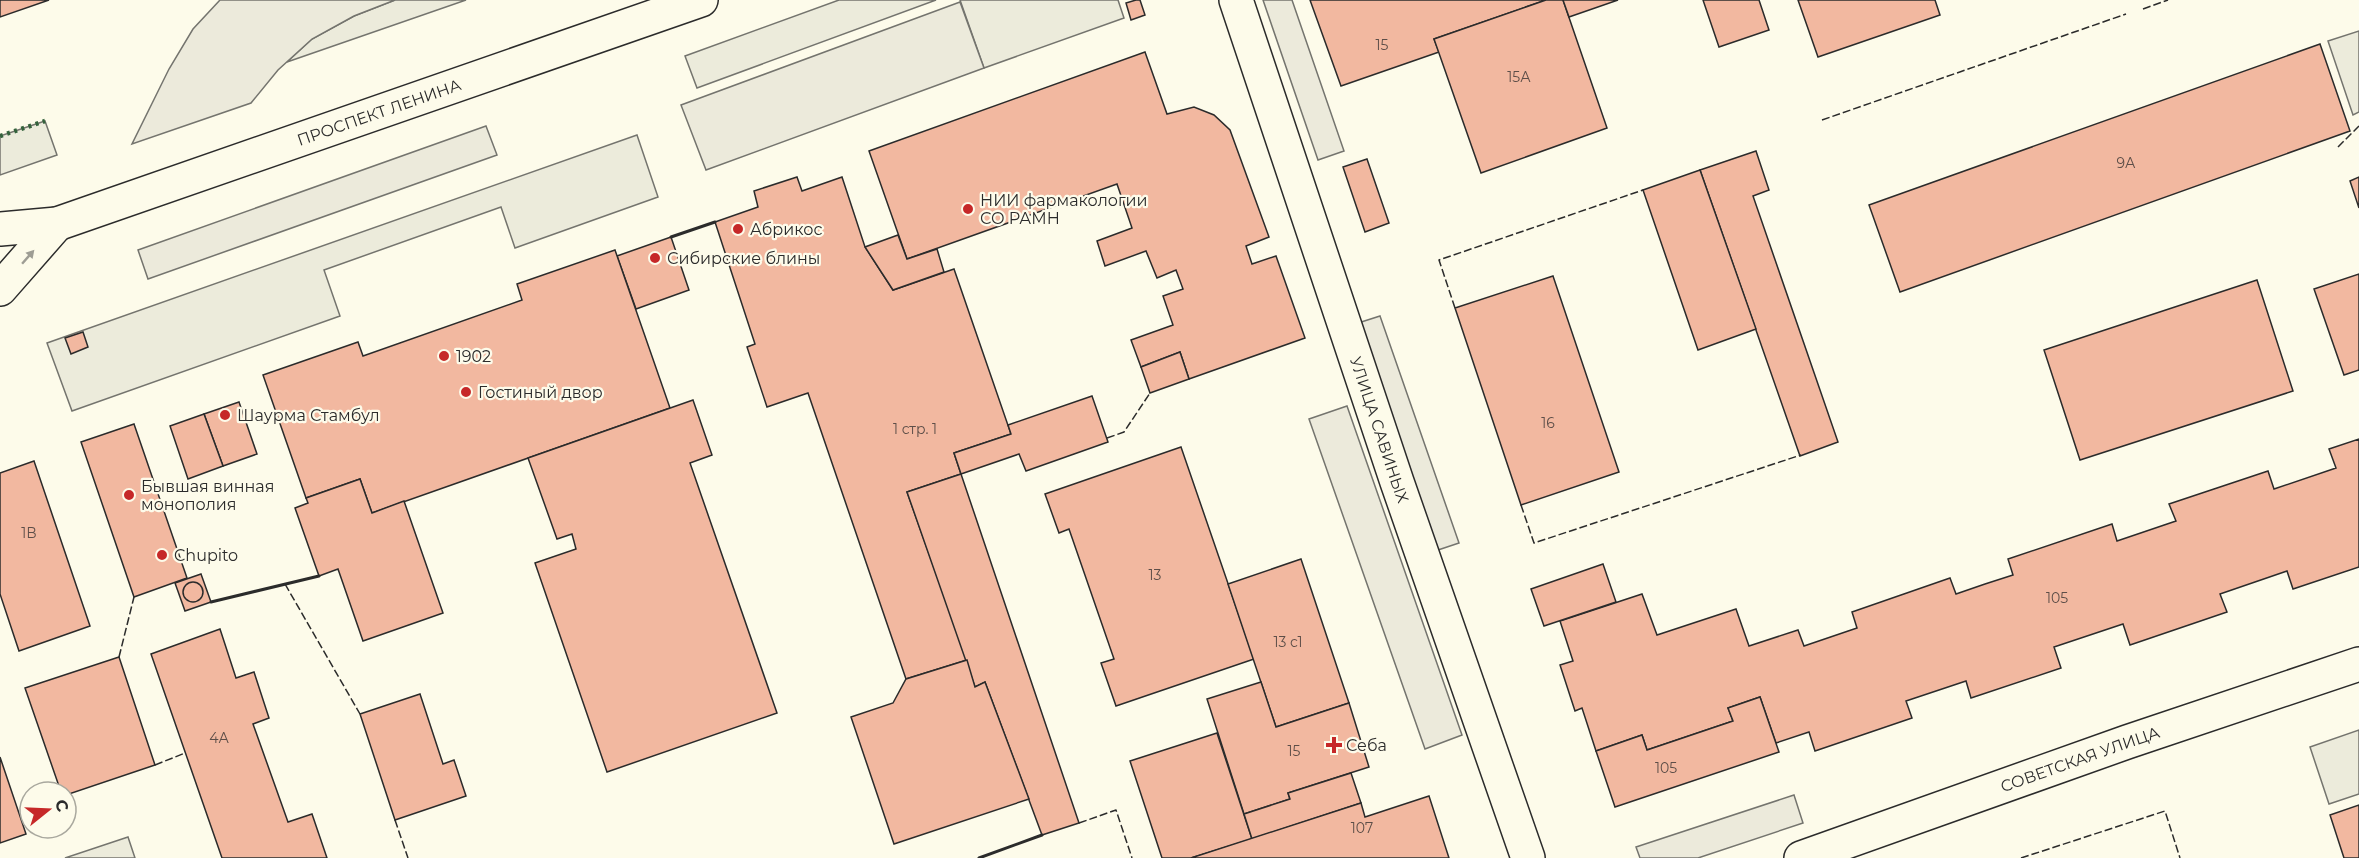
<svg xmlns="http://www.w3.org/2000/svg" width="2359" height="858" viewBox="0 0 2359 858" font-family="Montserrat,sans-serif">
<rect width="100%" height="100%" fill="#fdfbea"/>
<g fill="#ecebdb" stroke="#74746e" stroke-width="1.5">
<polygon points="395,0 466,0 287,62 312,39 354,16"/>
<polygon points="839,0 936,0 697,88 685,56"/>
<polygon points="960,0 1118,0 1124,18 984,68"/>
<polygon points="2359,31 2359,112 2353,115 2328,41"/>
<polygon points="45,121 57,155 0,175 0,136"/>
<polygon points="637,135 658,197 515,248 501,207 324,270 340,316 72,411 47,343"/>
<polygon points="2359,730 2359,794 2329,804 2310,747"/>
<polygon points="128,837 135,858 65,858"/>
</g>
<g fill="#eceadb" stroke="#74746e" stroke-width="1.5">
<polygon points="220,0 395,0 354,16 312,39 278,70 251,103 132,144 169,69 193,29"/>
<polygon points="1263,0 1292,0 1344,151 1318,160"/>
<polygon points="960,2 984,68 706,170 681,105"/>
<polygon points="486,126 497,155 148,279 138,250"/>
<polygon points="1380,316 1459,543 1435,551 1355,324"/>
<polygon points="1347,406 1462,735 1425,749 1309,419"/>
<polygon points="1794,795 1803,823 1698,858 1640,858 1636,847"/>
</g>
<g fill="#f2b8a0" stroke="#2b2b2b" stroke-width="1.5">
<polygon points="0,0 49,0 0,17"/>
<polygon points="1136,0 1140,0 1145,15 1131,20 1126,3"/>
<polygon points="1310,0 1546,0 1434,39 1439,52 1341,86"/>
<polygon points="1546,0 1563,0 1607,128 1481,173 1434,39"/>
<polygon points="1563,0 1618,0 1569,17"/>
<polygon points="1703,0 1759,0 1769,30 1719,47"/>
<polygon points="1798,0 1935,0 1940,15 1818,57"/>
<polygon points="2320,44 2350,131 1900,292 1869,205"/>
<polygon points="1145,52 1167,114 1194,107 1214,115 1230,130 1269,237 1246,246 1252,264 1276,256 1305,338 1189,379 1180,352 1141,367 1131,340 1173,325 1163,296 1183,289 1176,270 1157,278 1146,251 1105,266 1097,241 1132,228 1117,184 907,259 869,151"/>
<polygon points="1756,151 1769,190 1753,196 1838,442 1800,456 1700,170"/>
<polygon points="1367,159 1389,223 1365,232 1343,167"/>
<polygon points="1700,170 1756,329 1698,350 1643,190"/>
<polygon points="797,177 802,191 842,177 865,247 893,290 954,269 1011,434 954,453 961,474 907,492 967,660 906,679 808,393 767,407 747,347 755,344 715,222 758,207 754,191"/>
<polygon points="2359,177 2359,208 2350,181"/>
<polygon points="898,235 907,259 937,249 944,272 893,290 865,247"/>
<polygon points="671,237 689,290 636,309 617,256"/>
<polygon points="615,250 670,408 372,513 360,479 306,498 263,375 358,342 363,356 522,300 517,284"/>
<polygon points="2359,274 2359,370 2344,375 2314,289"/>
<polygon points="1553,276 1619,472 1521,505 1455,308"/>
<polygon points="2257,280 2293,391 2080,460 2044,350"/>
<polygon points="83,332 88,347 71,354 65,338"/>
<polygon points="1180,352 1189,379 1150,393 1141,367"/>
<polygon points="1092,396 1108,442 1026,471 1019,454 961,474 954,453 1011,434 1008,425"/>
<polygon points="693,400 712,455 690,463 777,713 607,772 535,563 576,549 572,534 557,539 528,458"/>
<polygon points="239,402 257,454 223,466 204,414"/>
<polygon points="204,414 223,466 188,479 170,426"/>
<polygon points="134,424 187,578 134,597 81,442"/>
<polygon points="2359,439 2359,567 2293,589 2287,571 2220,594 2227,612 2130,645 2123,624 2054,647 2061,668 1971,698 1966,681 1906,701 1912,718 1815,751 1809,732 1776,743 1760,697 1728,708 1733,721 1647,750 1642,735 1596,751 1582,708 1575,711 1560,665 1573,661 1560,621 1642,594 1657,635 1736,609 1749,646 1798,630 1804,646 1857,628 1852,612 1950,578 1956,594 1985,584 2013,575 2008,559 2112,524 2117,541 2176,521 2169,504 2268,471 2274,489 2336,468 2329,449"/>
<polygon points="1181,447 1254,659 1116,706 1101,663 1114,659 1069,529 1059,533 1045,494"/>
<polygon points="34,461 90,626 19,651 0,594 0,473"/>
<polygon points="961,474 1079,823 1042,835 985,682 975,687 907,492"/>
<polygon points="360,479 372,513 404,501 443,613 363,641 338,569 319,576 295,508 308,503 306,498"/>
<polygon points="1301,559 1349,703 1276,727 1228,584"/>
<polygon points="1603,564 1616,602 1544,626 1531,589"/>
<polygon points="201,574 211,602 185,611 175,583"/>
<circle cx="193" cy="592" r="10"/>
<polygon points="220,629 236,678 254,672 269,718 253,724 288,822 312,814 327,858 222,858 151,654"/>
<polygon points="119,657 155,765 66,795 66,792 61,792 25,688"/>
<polygon points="967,660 975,687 985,682 1029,799 894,844 851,717 893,703 906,679"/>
<polygon points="1261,682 1276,727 1349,703 1369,767 1288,793 1290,799 1244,814 1207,699"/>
<polygon points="420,694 443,764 454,760 466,796 395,820 360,714"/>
<polygon points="1760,697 1779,752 1615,807 1596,751 1642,735 1647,750 1733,721 1728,708"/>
<polygon points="1217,733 1252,839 1191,858 1162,858 1130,761"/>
<polygon points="0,757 26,834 0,843"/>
<polygon points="1351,773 1361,803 1252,839 1244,814 1290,799 1288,793"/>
<polygon points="1429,796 1449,858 1191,858 1361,803 1365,817"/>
<polygon points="2359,805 2359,858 2344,858 2330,815"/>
</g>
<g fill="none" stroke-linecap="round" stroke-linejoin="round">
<g stroke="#2b2b2b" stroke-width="36">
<g id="minor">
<path id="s1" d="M1236,0L1397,482L1528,858"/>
<path id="s2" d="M1801,858L2127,742L2359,664"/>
</g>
</g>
<g stroke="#2b2b2b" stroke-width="36">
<g id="major">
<path id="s3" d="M0,229L57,224L701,0"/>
<polyline points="0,289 57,224"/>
</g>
</g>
<use href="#minor" stroke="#fdfbea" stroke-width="33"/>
<use href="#major" stroke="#fdfbea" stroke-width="33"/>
<polyline stroke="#34623c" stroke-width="4.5" stroke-dasharray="3 4.5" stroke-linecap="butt" points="0,136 45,121"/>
<g stroke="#2b2b2b" stroke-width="1.5" stroke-dasharray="8 3" stroke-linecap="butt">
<polyline points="2143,9 2168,0"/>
<polyline points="1822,120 2126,14"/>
<polyline points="2338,147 2359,126"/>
<polyline points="1455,308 1439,260 1643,190"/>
<polyline points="1107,438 1124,432 1150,393"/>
<polyline points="1521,505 1534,543 1801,455"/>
<polyline points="285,584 360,714"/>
<polyline points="119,657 134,597"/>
<polyline points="155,765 185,753"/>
<polyline points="395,820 408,858"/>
<polyline points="1079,823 1116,810 1132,858"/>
<polyline points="2021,858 2165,811 2180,858"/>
</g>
<g stroke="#2b2b2b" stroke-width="3">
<polyline points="671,237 715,222"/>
<polyline points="211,602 319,576"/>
<polyline points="979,858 1042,835"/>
</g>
</g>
<defs><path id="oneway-solid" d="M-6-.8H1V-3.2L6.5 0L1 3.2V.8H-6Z" transform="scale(1.5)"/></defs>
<use fill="#9e9d94" href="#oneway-solid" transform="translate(28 257) rotate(-49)"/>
<g fill="#c62828" stroke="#fdfbea" stroke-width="2">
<circle cx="968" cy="209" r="6"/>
<circle cx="738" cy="229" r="6"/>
<circle cx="655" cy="258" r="6"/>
<circle cx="444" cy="356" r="6"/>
<circle cx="466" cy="392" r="6"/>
<circle cx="225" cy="415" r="6"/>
<circle cx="129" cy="495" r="6"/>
<circle cx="162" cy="555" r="6"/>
<path d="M1331 736h6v6h6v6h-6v6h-6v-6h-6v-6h6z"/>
</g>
<g text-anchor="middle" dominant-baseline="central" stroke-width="4.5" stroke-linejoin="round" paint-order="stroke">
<g font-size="14" fill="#5d4e48">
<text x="1382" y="45">15</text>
<text x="1519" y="77">15А</text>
<text x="2126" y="163">9А</text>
<text x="1548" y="423">16</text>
<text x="915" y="429">1 стр. 1</text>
<text x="29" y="533">1В</text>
<text x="1155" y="575">13</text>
<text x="2057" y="598">105</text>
<text x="1288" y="642">13 с1</text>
<text x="219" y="738">4А</text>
<text x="1294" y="751">15</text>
<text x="1666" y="768">105</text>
<text x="1362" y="828">107</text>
</g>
<g font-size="16" fill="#2b2b2b" stroke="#fdfbea">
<text stroke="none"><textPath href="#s3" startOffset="398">ПРОСПЕКТ ЛЕНИНА</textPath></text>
<text stroke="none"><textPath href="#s1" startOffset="453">УЛИЦА САВИНЫХ</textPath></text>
<text stroke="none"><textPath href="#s2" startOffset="296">СОВЕТСКАЯ УЛИЦА</textPath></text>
</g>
<g font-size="16" fill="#2b2b2b" stroke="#fdfbea" text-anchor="start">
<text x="980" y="200">НИИ фармакологии<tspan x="980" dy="18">СО РАМН</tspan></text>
<text x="750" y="229">Абрикос</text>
<text x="667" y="258">Сибирские блины</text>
<text x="456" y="356">1902</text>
<text x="478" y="392">Гостиный двор</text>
<text x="237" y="415">Шаурма Стамбул</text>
<text x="141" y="486">Бывшая винная<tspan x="141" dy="18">монополия</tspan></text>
<text x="174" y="555">Chupito</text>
<text x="1346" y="745">Себа</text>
</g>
</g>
<g transform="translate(48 810) rotate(72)"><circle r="28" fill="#fdfbea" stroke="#a9a89e" stroke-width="1.5"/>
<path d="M0-4.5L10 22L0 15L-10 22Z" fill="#c62828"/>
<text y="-9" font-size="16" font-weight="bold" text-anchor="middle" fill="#2b2b2b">С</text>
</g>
</svg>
